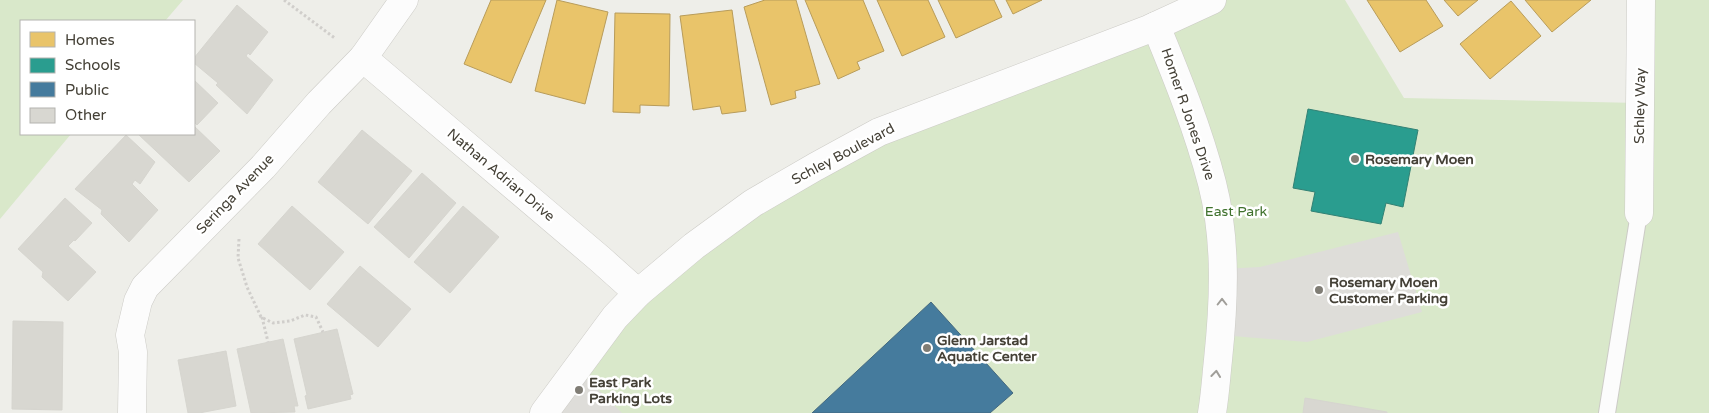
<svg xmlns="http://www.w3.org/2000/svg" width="1709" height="413" viewBox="0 0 1709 413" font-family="'Varela Round',sans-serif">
<rect width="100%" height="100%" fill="#eeeee9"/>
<g fill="#d9e8ca">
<polygon points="0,0 183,0 165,21 21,21 21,134 71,134 0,219"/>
<polygon points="1212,0 1345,0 1404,98 1639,103 1642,0 1709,0 1709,413 544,413 608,326 815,167"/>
</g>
<g fill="#deddd9">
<polygon points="1398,232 1422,312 1307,342 1220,335 1222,269 1260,267"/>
<polygon points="576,368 622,413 544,413"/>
</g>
<g fill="#e9c46a" stroke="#b89c5a">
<polygon points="491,0 546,0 511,83 464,64"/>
<polygon points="557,0 608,12 585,104 535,91"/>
<polygon points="765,0 796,0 820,84 795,91 796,98 771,105 744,7"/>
<polygon points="805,0 863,0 884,51 857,62 860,69 838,79"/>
<polygon points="877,0 928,0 945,37 902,56"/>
<polygon points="938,0 994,0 1002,17 956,38"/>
<polygon points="1006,0 1042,0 1013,14"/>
<polygon points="1367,0 1426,0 1443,26 1400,52"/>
<polygon points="1444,0 1478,0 1458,16"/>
<polygon points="1525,0 1591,0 1552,32"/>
<polygon points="1511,1 1541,36 1490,79 1460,44"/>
<polygon points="732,10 746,111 722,114 720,106 693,110 680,16"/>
<polygon points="615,13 670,14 669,106 640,105 640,113 613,112"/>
</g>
<polygon fill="#2a9d8f" stroke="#328174" points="1308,109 1418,130 1403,207 1386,203 1381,224 1311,211 1315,192 1293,188"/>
<polygon fill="#457b9d" stroke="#45697e" points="931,302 1013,393 990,413 812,413"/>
<g fill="#d8d7d1" stroke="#d6d5cf">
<polygon points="237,5 268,32 250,55 248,53 246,56 273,80 247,114 216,85 218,83 194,63 194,58"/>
<polygon points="194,80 218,103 197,125 194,122"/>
<polygon points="194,126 220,151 189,182 138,134 194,134"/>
<polygon points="362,130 412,171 368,224 318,182"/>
<polygon points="126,135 155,162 140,184 135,180 132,184 158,210 129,242 101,214 102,210 75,189"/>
<polygon points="422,173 456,203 409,258 374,227"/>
<polygon points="65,198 92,223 75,241 74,240 68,246 96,272 68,301 42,277 43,272 18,249"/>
<polygon points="292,206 344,252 310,290 258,244"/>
<polygon points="463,206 499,237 450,293 414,262"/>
<polygon points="360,266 411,309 378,347 327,304"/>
<polygon points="13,321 63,322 62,410 12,409"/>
<polygon points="337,329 353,394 350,395 351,399 308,409 305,396 307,395 294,339"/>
<polygon points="283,339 298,406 294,406 295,412 251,413 237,349"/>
<polygon points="226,351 236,406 199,413 188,413 178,360"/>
<polygon points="1305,398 1387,412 1387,413 1303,413"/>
</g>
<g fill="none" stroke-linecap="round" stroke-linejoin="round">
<g stroke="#cccbc6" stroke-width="18">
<polyline id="service" points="1607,413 1639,213"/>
</g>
<g stroke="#cccbc6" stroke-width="29">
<g id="minor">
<path d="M1156,26C1177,77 1198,129 1212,183C1227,241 1224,302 1218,360C1216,378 1215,396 1212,413"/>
<polyline points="363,58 600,259 638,293"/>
<polyline points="1639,213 1641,0"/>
<polyline points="132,413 133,352 130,335 138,301 145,287 263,167 319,103 363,58 404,0"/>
<polyline points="544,413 615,317 638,293 694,246 753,203 815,167 879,132 1149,29 1212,0"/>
</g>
</g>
<g stroke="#d0cecb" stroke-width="3" stroke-dasharray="2.5 2.5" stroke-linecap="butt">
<polyline points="284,0 336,39"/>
<polyline points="239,239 238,258 247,287 261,317 273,323 290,321 305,315 316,317 323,332"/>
<polyline points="262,317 268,342"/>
</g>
<use href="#service" stroke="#fcfcfc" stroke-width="16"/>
<use href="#minor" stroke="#fcfcfc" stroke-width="28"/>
</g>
<defs><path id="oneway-chevron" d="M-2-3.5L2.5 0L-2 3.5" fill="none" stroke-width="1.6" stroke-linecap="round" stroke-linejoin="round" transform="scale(1.25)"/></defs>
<g stroke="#a09e99">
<use href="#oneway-chevron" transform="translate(1222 302) rotate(-90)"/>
<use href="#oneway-chevron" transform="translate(1216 374) rotate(-84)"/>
</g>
<g fill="#807d75" stroke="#fff" stroke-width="2">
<circle cx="1355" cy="159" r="5"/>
<circle cx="1319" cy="290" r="5"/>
<circle cx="927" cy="348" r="5"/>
<circle cx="579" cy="390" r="5"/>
</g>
<g text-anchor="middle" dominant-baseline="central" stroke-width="5" stroke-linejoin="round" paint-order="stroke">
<g font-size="14" fill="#444036" stroke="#fff">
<text transform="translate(1640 106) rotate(-89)">Schley Way</text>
<text transform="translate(1188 114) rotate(71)">Homer R Jones Drive</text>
<text transform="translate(843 154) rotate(-28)">Schley Boulevard</text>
<text transform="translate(501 175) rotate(40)">Nathan Adrian Drive</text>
<text transform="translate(235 194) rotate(-46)">Seringa Avenue</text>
</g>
<g font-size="14" font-weight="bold" fill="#444036" stroke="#fff" text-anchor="start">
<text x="1365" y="159">Rosemary Moen</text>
<text x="1329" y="282">Rosemary Moen<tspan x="1329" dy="16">Customer Parking</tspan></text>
<text x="937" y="340">Glenn Jarstad<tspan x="937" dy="16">Aquatic Center</tspan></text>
<text x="589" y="382">East Park<tspan x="589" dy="16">Parking Lots</tspan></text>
</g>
<g font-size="14" fill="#3f712d" stroke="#fff">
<text x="1236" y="211">East Park</text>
</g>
</g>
<rect x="20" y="20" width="175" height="115" fill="#ffffff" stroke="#b4b3af"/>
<rect x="30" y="32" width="25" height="15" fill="#e9c46a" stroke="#b4b3af"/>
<text x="65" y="45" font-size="15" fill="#444036">Homes</text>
<rect x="30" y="58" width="25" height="15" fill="#2a9d8f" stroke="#b4b3af"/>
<text x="65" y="70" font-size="15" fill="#444036">Schools</text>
<rect x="30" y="82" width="25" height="15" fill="#457b9d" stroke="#b4b3af"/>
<text x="65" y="95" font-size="15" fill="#444036">Public</text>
<rect x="30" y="108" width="25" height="15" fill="#d8d7d1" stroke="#b4b3af"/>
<text x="65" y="120" font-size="15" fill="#444036">Other</text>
</svg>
